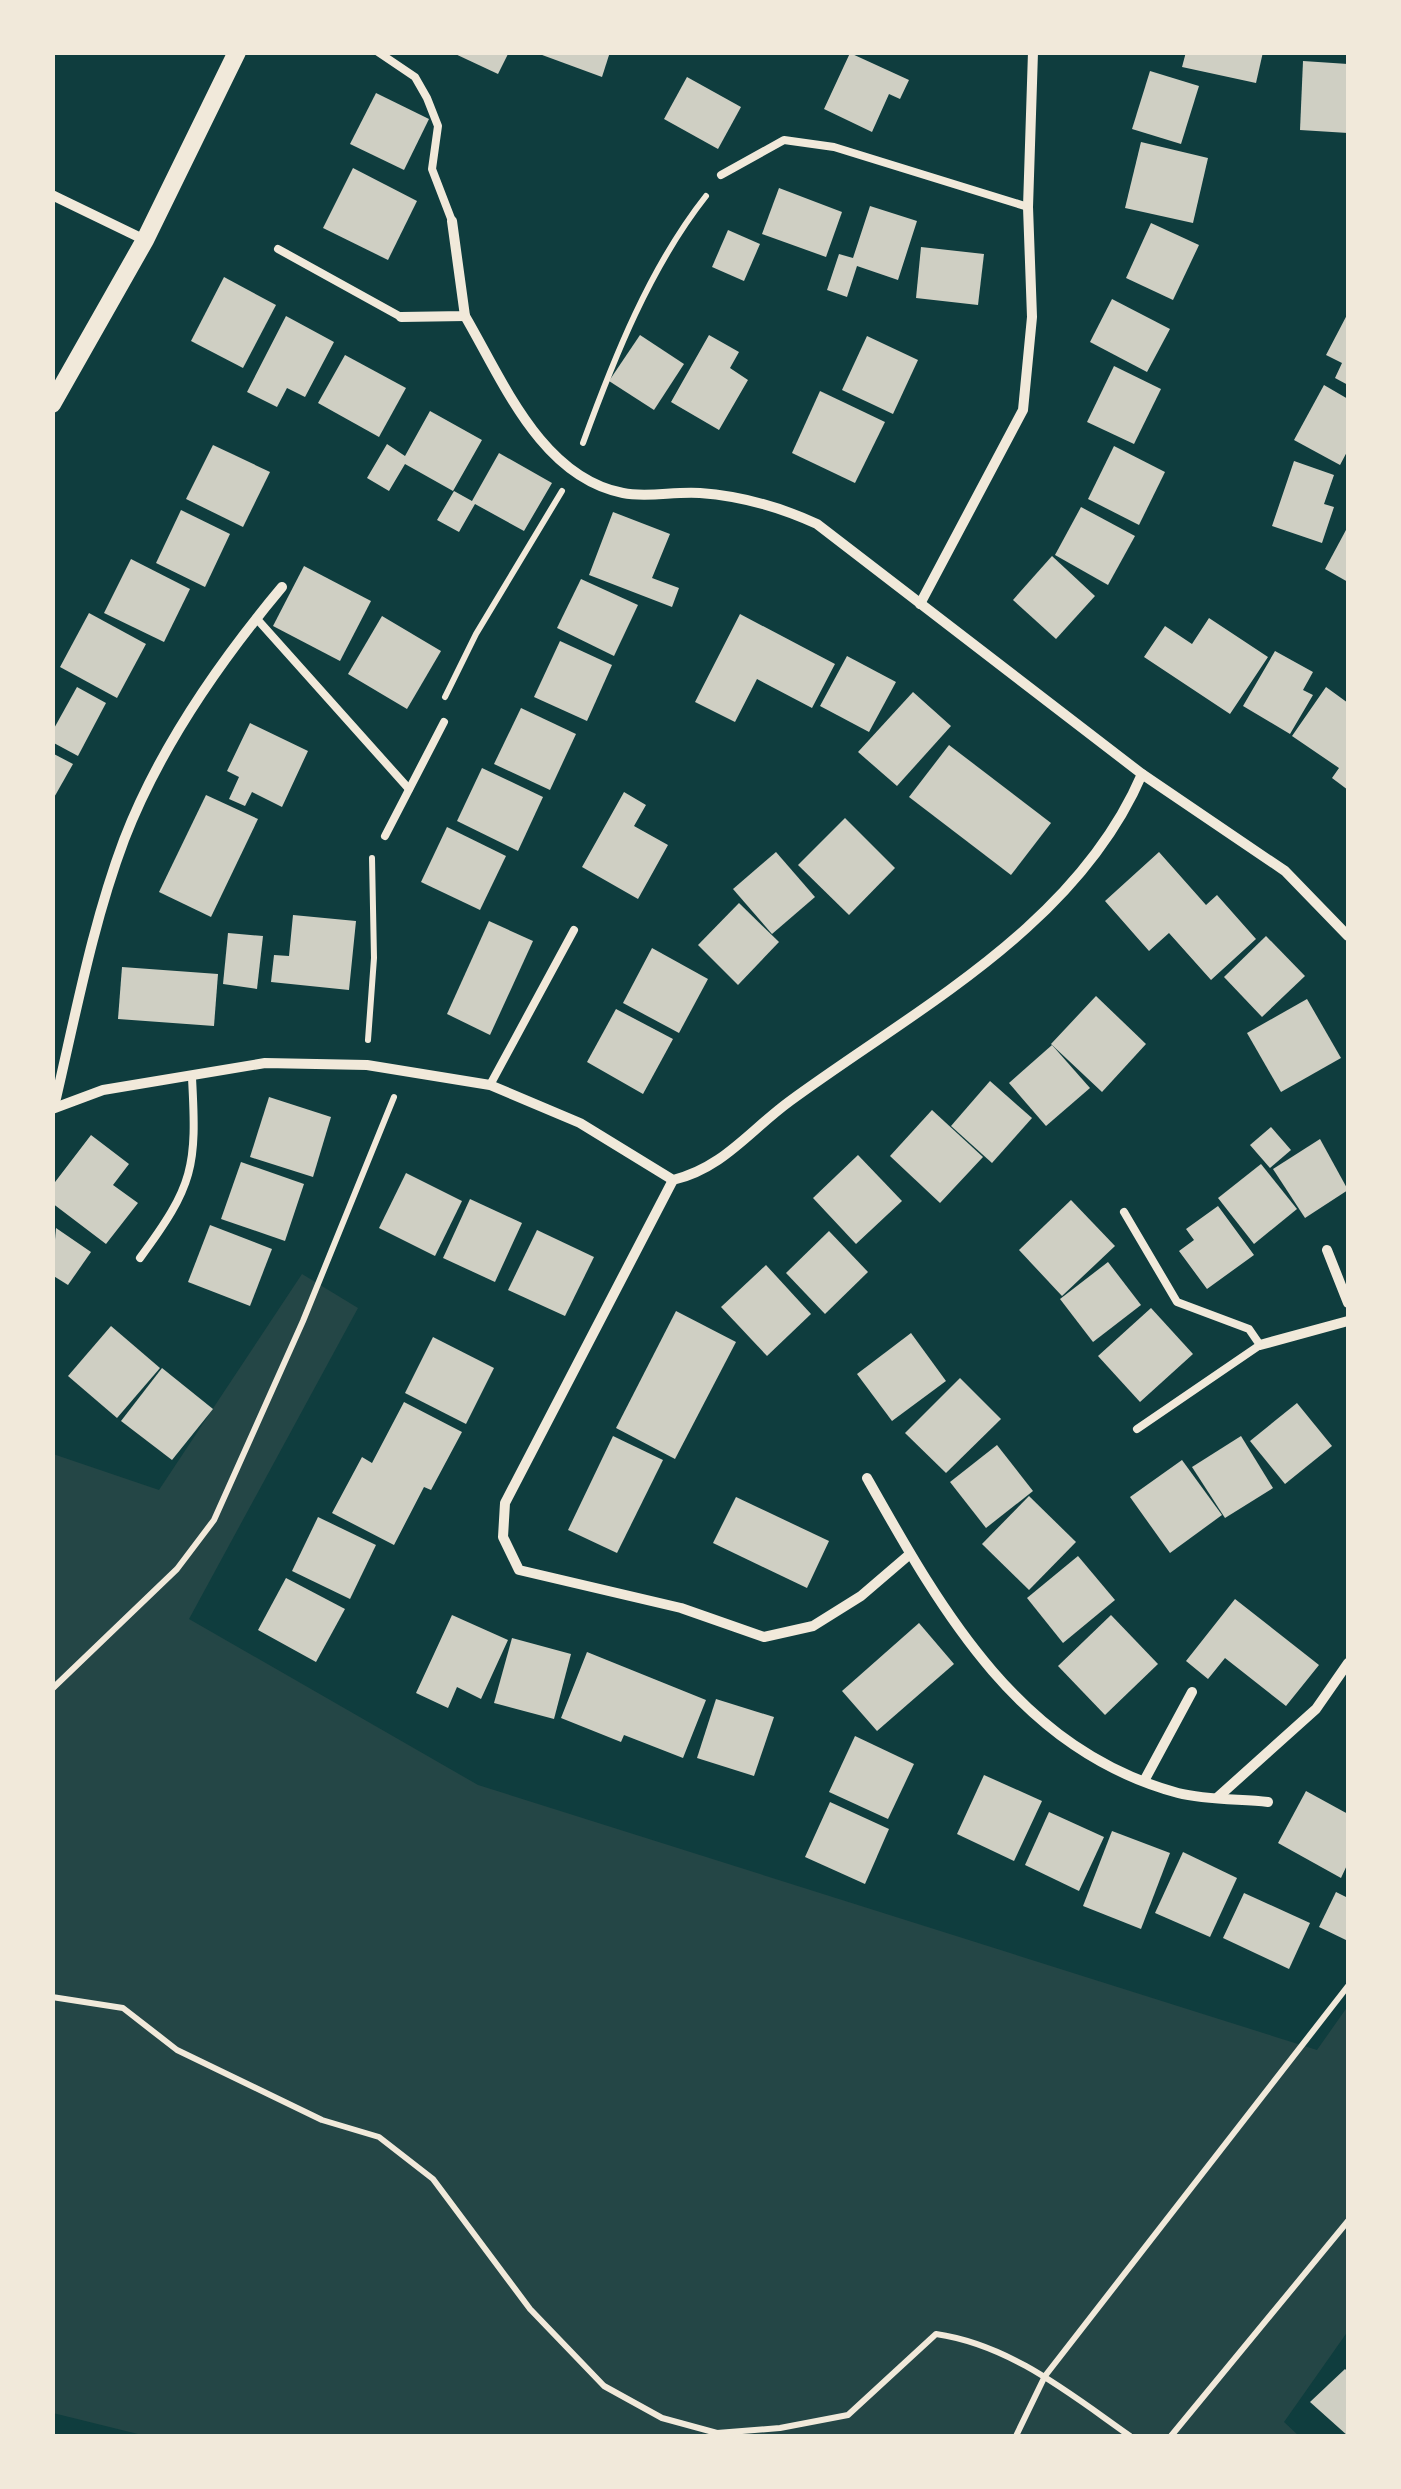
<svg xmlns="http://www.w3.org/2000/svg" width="1401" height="2489" viewBox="0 0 1401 2489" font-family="Bitter,serif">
<rect width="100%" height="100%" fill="#0f3d3e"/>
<polygon fill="#244646" points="302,1274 358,1308 189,1619 478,1785 1317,2050 1348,2006 1348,2331 1284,2422 1299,2436 146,2436 53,2413 53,1454 159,1490"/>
<g fill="#cfcfc3">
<polygon points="451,52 509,52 498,74"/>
<polygon points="534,52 610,52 602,77"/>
<polygon points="1186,52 1263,52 1256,83 1182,67"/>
<polygon points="850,53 909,80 900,99 889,94 872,132 824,109"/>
<polygon points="1303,61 1348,64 1348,133 1300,130"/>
<polygon points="1150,71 1199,86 1181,144 1132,129"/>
<polygon points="687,77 741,107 718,149 664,119"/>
<polygon points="376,93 429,119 404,170 350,144"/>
<polygon points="1141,142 1208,158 1193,223 1125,208"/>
<polygon points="353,168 417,201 388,260 323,228"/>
<polygon points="779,188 842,212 826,257 762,234"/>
<polygon points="870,206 917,221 898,280 857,266 847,297 827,290 839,254 853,258"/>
<polygon points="1151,223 1199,245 1173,300 1126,278"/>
<polygon points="728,230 760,244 744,281 712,267"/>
<polygon points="921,247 984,254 978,305 916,298"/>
<polygon points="224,277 276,305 243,368 191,341"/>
<polygon points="1112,299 1170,329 1147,372 1090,342"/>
<polygon points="1348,313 1348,385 1335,378 1342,363 1326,355"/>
<polygon points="286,316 334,342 305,397 287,388 277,407 247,392"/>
<polygon points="640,335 684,364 654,410 609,381"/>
<polygon points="709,335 739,352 730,368 748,380 719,430 671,402"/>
<polygon points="867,336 918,360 893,414 842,390"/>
<polygon points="345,355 406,388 379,437 318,403"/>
<polygon points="1114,366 1161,389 1134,444 1087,422"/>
<polygon points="1324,385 1348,399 1348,450 1340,465 1294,440"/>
<polygon points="820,391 885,422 855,483 792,453"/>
<polygon points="430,411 482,440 453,491 405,464 389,491 367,478 387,444 405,456"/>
<polygon points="213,445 270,472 243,527 186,499"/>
<polygon points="1114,446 1165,472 1139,525 1088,499"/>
<polygon points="499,453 552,483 524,531 475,504 459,532 437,520 454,491 472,501"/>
<polygon points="1294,461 1334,475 1324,504 1334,507 1322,543 1272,526"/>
<polygon points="1081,507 1135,536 1108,585 1055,555"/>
<polygon points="181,510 230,534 205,587 156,563"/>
<polygon points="613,512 670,534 652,578 679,588 672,607 589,575"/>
<polygon points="1346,530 1348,532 1348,582 1325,569"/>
<polygon points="1052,556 1095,596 1056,639 1013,600"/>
<polygon points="131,559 190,589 164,642 104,613"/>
<polygon points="304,566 371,601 340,661 273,626"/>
<polygon points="581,579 638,605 614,656 557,628"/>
<polygon points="89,613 146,644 117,698 60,667"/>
<polygon points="740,614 835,664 812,708 757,679 735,722 695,702"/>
<polygon points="382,616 441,651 407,709 348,674"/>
<polygon points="1209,618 1268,657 1230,714 1144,657 1165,626 1192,644"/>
<polygon points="560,641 612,665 587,721 534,697"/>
<polygon points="1275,651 1313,672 1303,690 1313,695 1290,734 1243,706"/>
<polygon points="847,656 896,682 869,732 820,706"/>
<polygon points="77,687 106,703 78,756 52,742 52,732"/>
<polygon points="1326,687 1348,703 1348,790 1332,778 1339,768 1292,736"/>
<polygon points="913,692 951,726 897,786 858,752"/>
<polygon points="521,708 576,734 550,790 494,764"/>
<polygon points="250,723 308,751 282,807 252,792 245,806 229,799 239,777 227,771"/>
<polygon points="949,745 1051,823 1011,875 909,797"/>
<polygon points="52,753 73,764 52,801"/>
<polygon points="482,768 543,797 518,851 457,821"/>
<polygon points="624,792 646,805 634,826 668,845 638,899 582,867"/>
<polygon points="206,795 258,819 211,917 159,892"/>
<polygon points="845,818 895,868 849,915 798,865"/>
<polygon points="447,827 506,856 480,910 421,882"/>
<polygon points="776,852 815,897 772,934 733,889"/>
<polygon points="1159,852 1206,905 1217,895 1256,939 1211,980 1169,933 1149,951 1105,901"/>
<polygon points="739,903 779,942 738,985 698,945"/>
<polygon points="293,915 356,921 349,990 271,982 274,955 289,956"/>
<polygon points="489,921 533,941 490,1035 447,1014"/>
<polygon points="228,933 263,936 257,989 223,984"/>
<polygon points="1266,936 1305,976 1262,1017 1224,977"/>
<polygon points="652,948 708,979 679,1033 623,1003"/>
<polygon points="122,967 218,974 214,1026 118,1019"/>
<polygon points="1096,996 1146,1044 1102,1092 1051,1044"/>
<polygon points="1307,999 1341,1058 1281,1092 1247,1033"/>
<polygon points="616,1009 673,1039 643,1094 587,1062"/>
<polygon points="1052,1045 1090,1088 1046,1126 1009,1083"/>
<polygon points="990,1081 1032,1118 992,1163 951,1126"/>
<polygon points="269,1097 331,1117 313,1177 250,1157"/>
<polygon points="932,1110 983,1157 940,1203 890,1156"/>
<polygon points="1271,1127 1291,1150 1270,1168 1250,1145"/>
<polygon points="91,1135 129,1164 113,1185 138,1203 106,1244 52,1203 52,1186"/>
<polygon points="1320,1139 1348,1190 1305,1218 1273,1169"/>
<polygon points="858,1155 902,1201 856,1244 813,1198"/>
<polygon points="241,1162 304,1184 285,1241 221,1219"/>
<polygon points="1261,1164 1297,1209 1254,1244 1218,1198"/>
<polygon points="406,1173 462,1201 435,1256 379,1228"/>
<polygon points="470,1199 522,1223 495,1282 443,1258"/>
<polygon points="1071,1200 1115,1246 1062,1296 1019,1250"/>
<polygon points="1218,1206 1254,1255 1207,1289 1179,1251 1194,1240 1186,1229"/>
<polygon points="210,1225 272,1249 250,1306 188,1282"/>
<polygon points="56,1228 91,1252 68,1285 52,1275"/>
<polygon points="537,1230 594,1257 565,1316 508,1290"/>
<polygon points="829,1231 868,1272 825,1314 786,1273"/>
<polygon points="1108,1262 1141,1305 1093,1342 1060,1299"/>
<polygon points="766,1265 811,1314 767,1356 721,1307"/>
<polygon points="1151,1308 1193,1354 1140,1402 1098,1356"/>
<polygon points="676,1311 736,1342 675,1459 616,1428"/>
<polygon points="111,1326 160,1368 117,1418 68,1376"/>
<polygon points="911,1333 946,1381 892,1421 857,1374"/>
<polygon points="433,1337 494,1368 466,1424 405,1393"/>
<polygon points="162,1368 213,1409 172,1460 121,1421"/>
<polygon points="960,1378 1001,1419 946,1473 905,1433"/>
<polygon points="404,1402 462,1432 431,1490 424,1487 394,1545 332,1513 362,1457 372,1463"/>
<polygon points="1297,1403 1332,1446 1285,1484 1250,1441"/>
<polygon points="613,1436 663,1460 617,1553 568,1530"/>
<polygon points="1241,1436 1273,1488 1225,1518 1192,1467"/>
<polygon points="997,1445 1033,1491 986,1528 950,1482"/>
<polygon points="1182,1460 1222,1515 1170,1553 1130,1497"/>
<polygon points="1029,1496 1076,1542 1029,1590 982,1544"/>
<polygon points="736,1497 829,1541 807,1588 713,1543"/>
<polygon points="318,1517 376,1545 350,1599 292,1571"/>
<polygon points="1078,1556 1115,1600 1063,1643 1027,1598"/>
<polygon points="286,1578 345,1609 316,1662 258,1630"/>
<polygon points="1235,1599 1319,1665 1286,1706 1225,1658 1208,1679 1186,1661"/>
<polygon points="452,1615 508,1640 481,1699 457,1687 448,1708 416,1693"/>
<polygon points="1111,1615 1158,1664 1105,1715 1058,1666"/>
<polygon points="919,1623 954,1664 877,1731 842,1691"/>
<polygon points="512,1638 571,1654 554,1719 494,1703"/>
<polygon points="587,1652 706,1700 683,1758 624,1735 621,1742 561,1718"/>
<polygon points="716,1699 774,1717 754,1776 697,1758"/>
<polygon points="855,1736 914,1764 888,1819 829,1792"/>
<polygon points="984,1775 1042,1801 1014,1861 957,1834"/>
<polygon points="1306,1791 1348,1814 1348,1863 1341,1878 1278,1843"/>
<polygon points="830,1802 889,1829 865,1884 805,1857"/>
<polygon points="1049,1812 1104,1837 1079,1891 1025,1865"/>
<polygon points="1112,1831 1170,1853 1141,1929 1083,1906"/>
<polygon points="1183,1852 1237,1878 1210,1937 1155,1913"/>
<polygon points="1336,1892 1348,1898 1348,1941 1319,1927"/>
<polygon points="1244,1893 1310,1923 1289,1969 1223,1938"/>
<polygon points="1345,2369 1348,2372 1348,2436 1310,2402"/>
</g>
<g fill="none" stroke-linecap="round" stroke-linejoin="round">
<g stroke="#f1e9da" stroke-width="6">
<path d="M583,443C614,358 650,267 706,196"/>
<polyline points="445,697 476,634 562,491"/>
<polyline points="368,1040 374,958 372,858"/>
<polyline points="52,1689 177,1569 214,1520 303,1321 394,1097"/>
<path d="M52,1997L123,2008L177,2050L322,2120L379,2137L433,2179L530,2309L604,2386L662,2418L717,2433L780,2428L848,2415L936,2334C1011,2345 1070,2394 1130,2436"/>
<polyline points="1016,2436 1045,2376 1348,1986"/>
<polyline points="1171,2436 1348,2221"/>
</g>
<g stroke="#f1e9da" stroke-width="8">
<polyline points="378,52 415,77 427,98 438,126 432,169 452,221"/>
<polyline points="721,175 784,140 834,147 1028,207"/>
<polyline points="278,249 401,317"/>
<polyline points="256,618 409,789"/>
<polyline points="385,836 444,722"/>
<polyline points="490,1085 574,930"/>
<polyline points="1124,1212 1177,1302 1249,1329 1260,1345 1137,1429"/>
<path d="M140,1258C194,1185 197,1167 192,1078"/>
</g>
<g stroke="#f1e9da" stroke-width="10">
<polyline points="52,195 145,240"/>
<path d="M465,316C503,381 541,477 623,493C647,498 675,491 700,493C742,496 780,507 817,524L1142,774L1285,871L1348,936"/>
<polyline points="401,317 465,316 452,221"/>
<polyline points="920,604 1023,410 1032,317 1028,207 1033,52"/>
<path d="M54,1107C75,1018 92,925 124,840C159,749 220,661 282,587"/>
<path d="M52,1109L103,1090L265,1063L367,1065L490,1085L580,1123L673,1180C723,1168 749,1131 790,1101C917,1008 1077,926 1142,774"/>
<polyline points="673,1180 505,1503 503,1537 519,1570 681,1608 764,1637 813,1626 861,1596 910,1554"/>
<polyline points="1327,1250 1348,1303"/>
<polyline points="1260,1345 1348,1321"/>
<path d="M867,1478C942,1611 1019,1750 1178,1793C1206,1800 1239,1799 1268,1802"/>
<polyline points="1144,1781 1192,1692"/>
<polyline points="1218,1797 1316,1709 1348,1663"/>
</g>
<polyline stroke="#f1e9da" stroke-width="18" points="52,404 145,240 237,52"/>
</g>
<rect width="1401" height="2489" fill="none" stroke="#f1e9da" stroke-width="110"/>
</svg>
